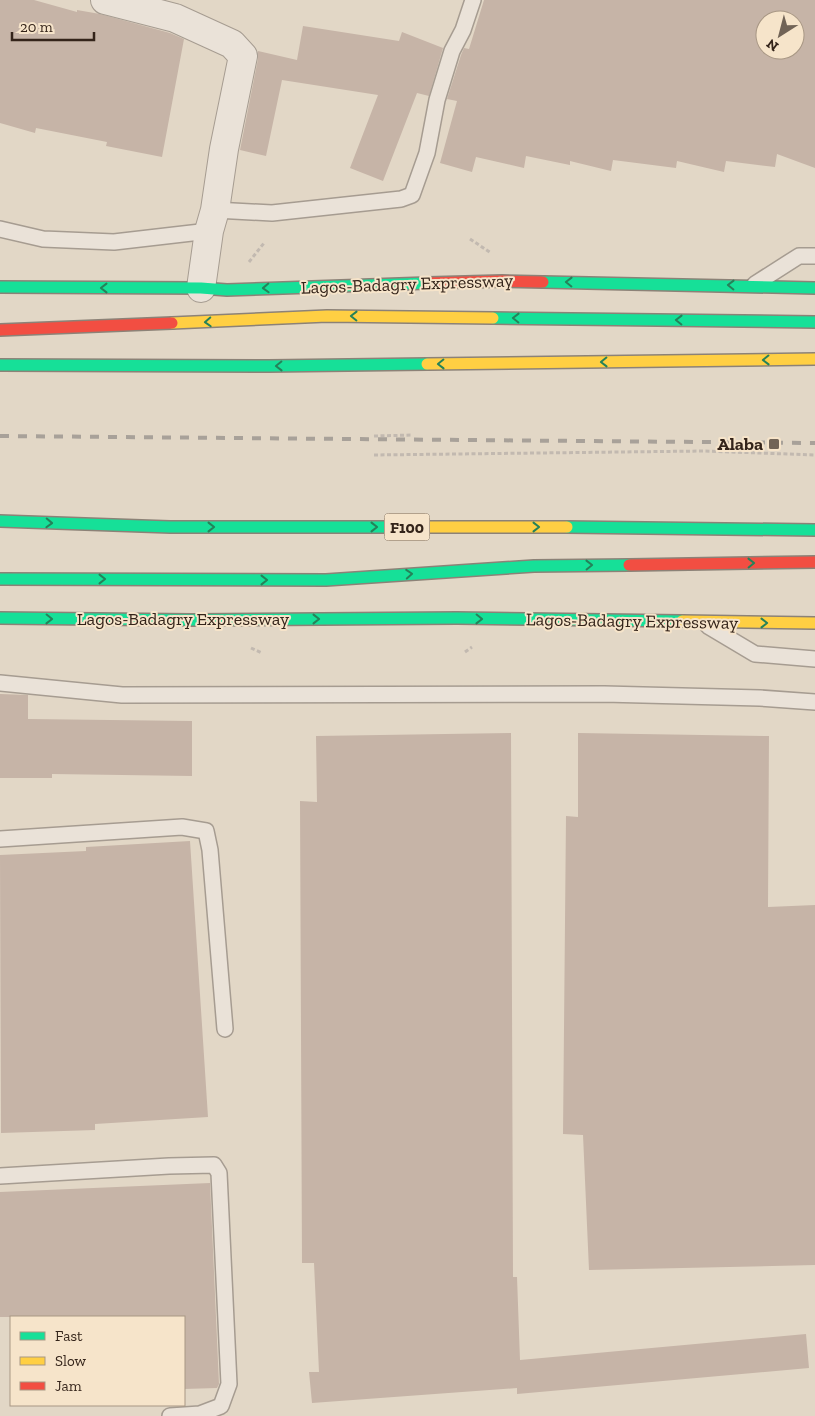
<svg xmlns="http://www.w3.org/2000/svg" width="815" height="1416" viewBox="0 0 815 1416" font-family="'Zilla Slab',serif">
<rect width="100%" height="100%" fill="#e2d7c6"/>
<g fill="#c6b4a7" fill-rule="evenodd">
<polygon points="0,0 34,0 77,12 77,10 100,14 170,33 184,39 162,157 106,146 107,142 36,128 35,133 0,123"/>
<path d="M484,0H815V168L777,154L775,167L726,161L724,172L677,161L676,168L613,160L611,171L570,161V165L526,156L524,168L476,157L472,172L440,163L457,101L447,99L461,55L464,48L469,49ZM765,20H795V50H765Z"/>
<polygon points="303,26 399,41 402,32 443,48 429,96 417,93 383,181 350,168 378,95 282,80 266,156 240,150 258,59 258,51 297,60"/>
<polygon points="0,694 28,695 28,719 192,721 192,776 52,774 52,778 0,778"/>
<polygon points="511,733 513,1277 517,1277 520,1360 806,1334 809,1368 517,1394 517,1388 312,1403 309,1372 319,1372 314,1263 302,1263 300,801 317,802 316,736"/>
<polygon points="578,733 769,736 768,907 815,905 815,1265 589,1270 583,1135 563,1134 566,816 578,817"/>
<polygon points="190,841 208,1117 95,1124 95,1130 1,1133 0,855 86,851 86,847"/>
<polygon points="210,1183 219,1384 217,1388 184,1389 184,1317 0,1317 0,1192"/>
</g>
<g fill="none" stroke-linecap="round" stroke-linejoin="round">
<g stroke="#a69c91" stroke-width="18">
<g id="lane">
<polyline points="215,210 272,213 401,199 412,195 427,153 437,100 452,51 463,30 473,0"/>
<polyline points="0,229 43,239 114,242 209,231"/>
<polyline points="755,284 799,256 815,256"/>
<polyline points="708,626 755,654 815,659"/>
<polyline points="0,683 122,695 604,694 760,698 815,702"/>
<polyline points="0,839 182,827 206,831 210,850 225,1029"/>
<polyline points="0,1176 169,1166 214,1165 219,1173 229,1384 221,1406 200,1414 170,1416"/>
</g>
</g>
<g stroke="#a69c91" stroke-width="30">
<polyline id="street" points="105,0 175,18 232,44 243,56 224,149 215,210 209,231 201,288"/>
</g>
<g stroke="#8c8277" stroke-width="14">
<g id="fast">
<polyline points="543,282 815,288"/>
<polyline points="0,287 201,288 227,290 428,283"/>
<polyline points="493,318 815,322"/>
<polyline points="0,365 269,366 427,364"/>
<polyline points="0,521 170,527 411,527"/>
<polyline points="567,527 815,530"/>
<polyline points="0,579 326,580 534,566 629,565"/>
<polyline points="0,618 193,620 457,618 682,621"/>
</g>
</g>
<g stroke="#8c8277" stroke-width="14">
<g id="slow">
<polyline points="172,323 327,316 493,318"/>
<polyline points="427,364 815,359"/>
<polyline points="411,527 567,527"/>
<polyline points="682,621 815,623"/>
</g>
</g>
<g stroke="#8c8277" stroke-width="14">
<g id="jam">
<polyline points="428,283 502,281 543,282"/>
<polyline points="0,330 172,323"/>
<polyline points="629,565 815,562"/>
</g>
</g>
<g stroke="#c2b9b0" stroke-width="3" stroke-dasharray="4 2.5" stroke-linecap="butt">
<polyline points="470,239 491,253"/>
<polyline points="249,262 264,243"/>
<polyline points="374,436 413,435"/>
<polyline points="374,455 703,451 815,455"/>
<polyline points="251,648 262,653"/>
<polyline points="465,652 472,647"/>
</g>
<use href="#lane" stroke="#eae2d8" stroke-width="15"/>
<use href="#street" stroke="#eae2d8" stroke-width="28"/>
<use href="#fast" stroke="#16e098" stroke-width="11"/>
<use href="#slow" stroke="#ffcf43" stroke-width="11"/>
<use href="#jam" stroke="#f24e42" stroke-width="11"/>
<polyline stroke="#a8a199" stroke-width="4" stroke-dasharray="9 9" stroke-linecap="butt" points="0,436 815,443"/>
</g>
<defs><path id="oneway-chevron" d="M-2-3.5L2.5 0L-2 3.5" fill="none" stroke-width="1.6" stroke-linecap="round" stroke-linejoin="round" transform="scale(1.25)"/></defs>
<g stroke="#258259">
<use href="#oneway-chevron" transform="translate(569 282) rotate(-179)"/>
<use href="#oneway-chevron" transform="translate(731 285) rotate(-179)"/>
<use href="#oneway-chevron" transform="translate(104 288) rotate(-180)"/>
<use href="#oneway-chevron" transform="translate(266 288) rotate(178)"/>
<use href="#oneway-chevron" transform="translate(354 316) rotate(-179)"/>
<use href="#oneway-chevron" transform="translate(516 318) rotate(-179)"/>
<use href="#oneway-chevron" transform="translate(679 320) rotate(-179)"/>
<use href="#oneway-chevron" transform="translate(208 322) rotate(177)"/>
<use href="#oneway-chevron" transform="translate(766 360) rotate(179)"/>
<use href="#oneway-chevron" transform="translate(604 362) rotate(179)"/>
<use href="#oneway-chevron" transform="translate(441 364) rotate(179)"/>
<use href="#oneway-chevron" transform="translate(279 366) rotate(179)"/>
<use href="#oneway-chevron" transform="translate(49 523) rotate(2)"/>
<use href="#oneway-chevron" transform="translate(211 527)"/>
<use href="#oneway-chevron" transform="translate(374 527)"/>
<use href="#oneway-chevron" transform="translate(536 527)"/>
<use href="#oneway-chevron" transform="translate(751 563) rotate(-1)"/>
<use href="#oneway-chevron" transform="translate(589 565) rotate(-1)"/>
<use href="#oneway-chevron" transform="translate(409 574) rotate(-4)"/>
<use href="#oneway-chevron" transform="translate(102 579)"/>
<use href="#oneway-chevron" transform="translate(264 580)"/>
<use href="#oneway-chevron" transform="translate(49 619) rotate(1)"/>
<use href="#oneway-chevron" transform="translate(316 619)"/>
<use href="#oneway-chevron" transform="translate(479 619) rotate(1)"/>
<use href="#oneway-chevron" transform="translate(764 623)"/>
</g>
<rect fill="#716356" stroke="#f6e4ca" stroke-width="2" x="768" y="438" width="12" height="12" rx="2.5"/>
<g text-anchor="middle" dominant-baseline="central" stroke-width="4" stroke-linejoin="round" paint-order="stroke">
<rect fill="#f6e4ca" stroke="#6e5e4f" stroke-width="1" x="384.5" y="513.5" width="45" height="27" rx="4"/>
<g font-size="16" font-weight="bold" fill="#34241a">
<text x="407" y="527">F100</text>
</g>
<g font-size="18" fill="#34241a" stroke="#f6e4ca">
<text transform="translate(407 284) rotate(-2)">Lagos-Badagry Expressway</text>
<text x="183" y="619">Lagos-Badagry Expressway</text>
<text transform="translate(632 621) rotate(1)">Lagos-Badagry Expressway</text>
</g>
<g font-size="18" font-weight="bold" fill="#34241a" stroke="#f6e4ca" text-anchor="end">
<text x="763" y="444">Alaba</text>
</g>
</g>
<rect x="10" y="1316" width="175" height="90" fill="#f6e4ca" stroke="#a89784"/>
<rect x="20" y="1332" width="25" height="8" fill="#16e098" stroke="#a89784"/>
<text x="55" y="1341" font-size="15" fill="#34241a">Fast</text>
<rect x="20" y="1357" width="25" height="8" fill="#ffcf43" stroke="#a89784"/>
<text x="55" y="1366" font-size="15" fill="#34241a">Slow</text>
<rect x="20" y="1382" width="25" height="8" fill="#f24e42" stroke="#a89784"/>
<text x="55" y="1391" font-size="15" fill="#34241a">Jam</text>
<g transform="translate(780 35) rotate(216)"><circle r="24" fill="#f6e4ca" stroke="#a89784"/>
<path d="M0-4L9 19L0 12L-9 19Z" fill="#716356"/>
<text y="-8" font-size="14" font-weight="bold" text-anchor="middle" fill="#34241a">N</text>
</g>
<path d="M12 32v8h82v-8" fill="none" stroke="#34241a" stroke-width="2.5"/>
<text x="20" y="32" font-size="15" fill="#34241a" stroke="#f6e4ca" stroke-width="4" paint-order="stroke">20 m</text>
</svg>
